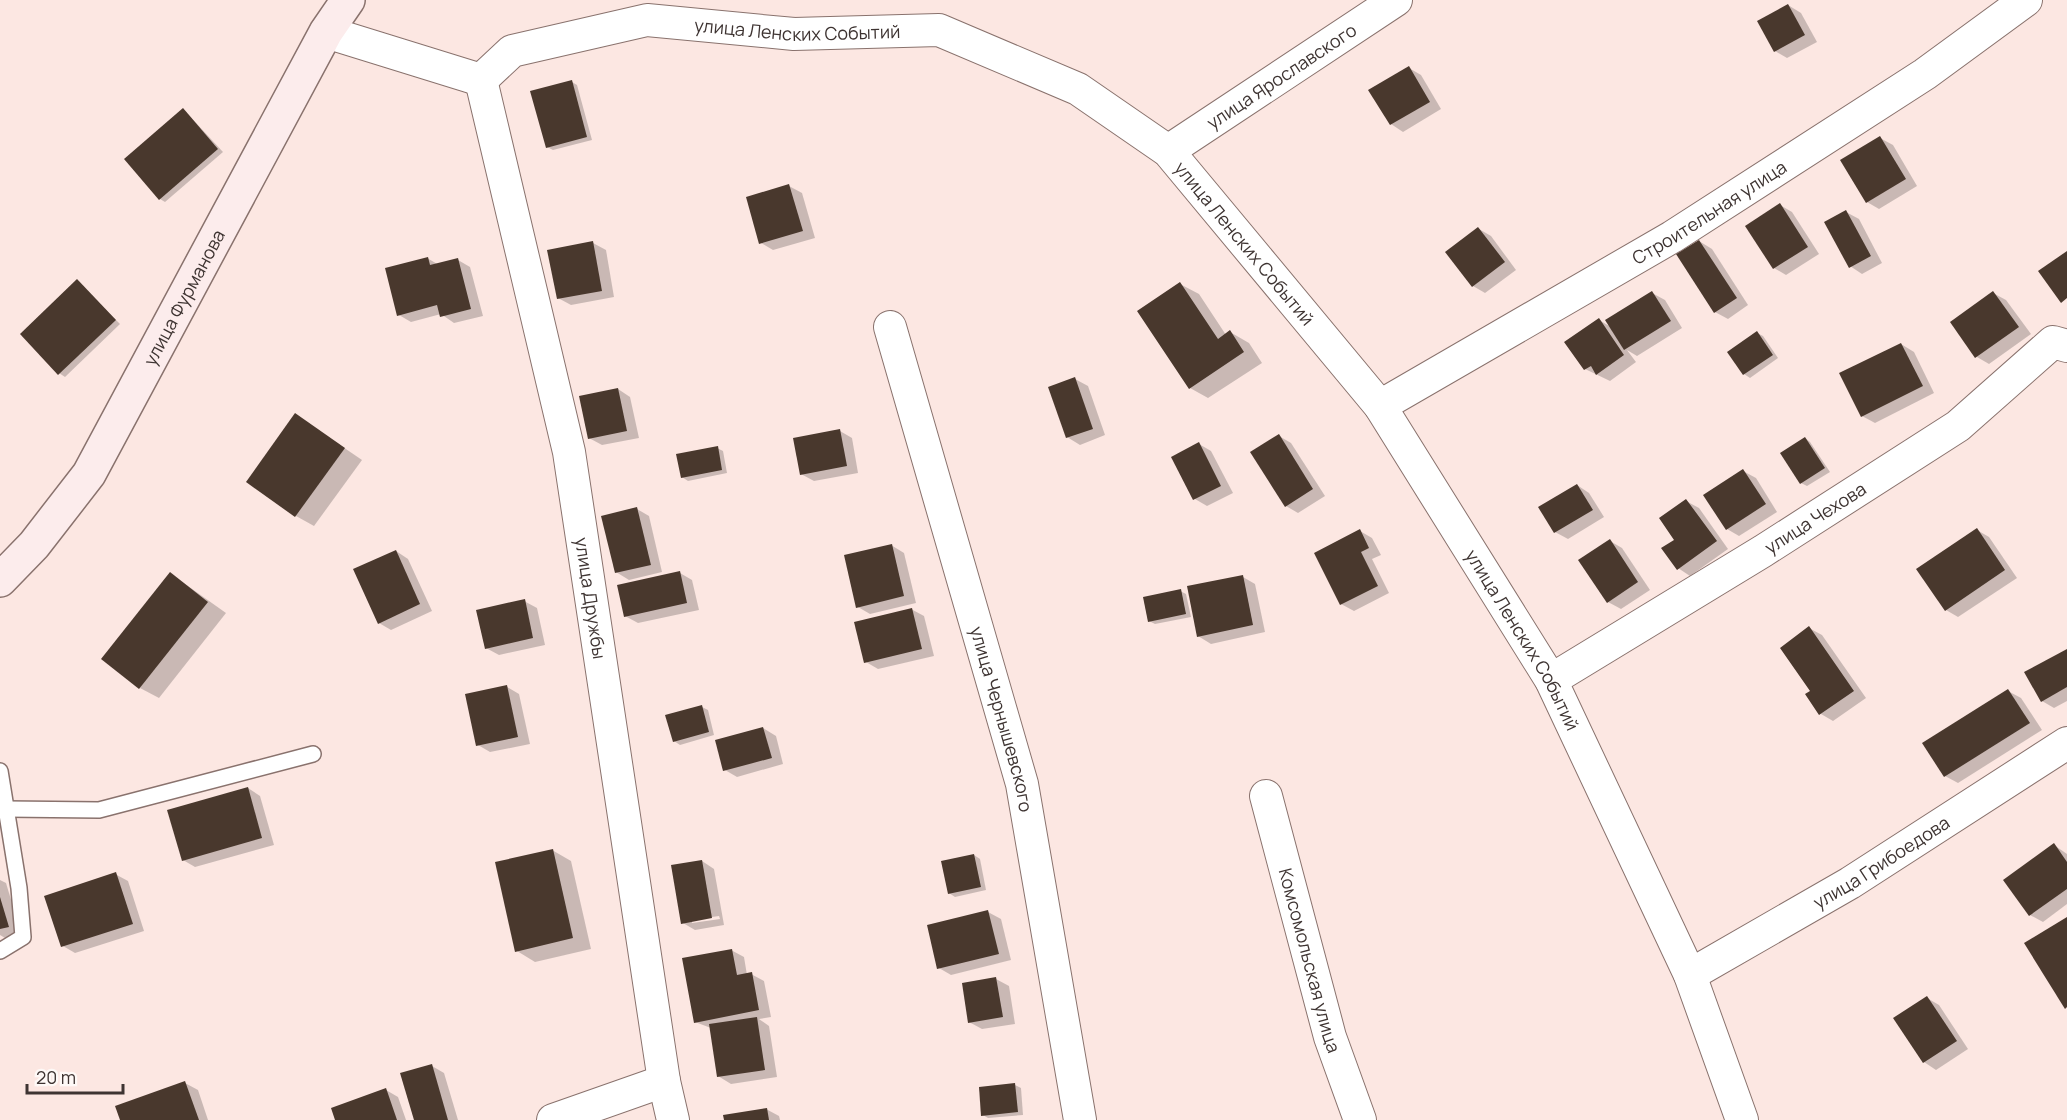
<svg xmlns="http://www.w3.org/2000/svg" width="2067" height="1120" viewBox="0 0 2067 1120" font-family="Manrope,sans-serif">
<rect width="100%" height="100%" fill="#fce7e2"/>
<g fill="#0003" fill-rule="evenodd">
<polygon points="1788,5 1801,13 1817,42 1787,58 1775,51"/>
<polygon points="1409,68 1421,75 1441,109 1403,132 1391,124"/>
<polygon points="572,82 577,85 592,140 553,150 547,147"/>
<polygon points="184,110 223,152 165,202 160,199"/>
<polygon points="1880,138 1893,145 1917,186 1879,209 1867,202"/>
<polygon points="789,186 802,193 815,238 773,250 761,243"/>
<polygon points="1780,205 1792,212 1819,254 1786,275 1774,268"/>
<polygon points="1846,212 1859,219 1882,263 1862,274 1850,266"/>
<polygon points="1479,229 1491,236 1516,270 1485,293 1473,286"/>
<polygon points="1699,241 1712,249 1748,305 1728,319 1715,312"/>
<polygon points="593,243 606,250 614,297 571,305 558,298"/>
<polygon points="427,258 439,265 458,260 470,267 483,316 454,323 441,314 411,322 399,315"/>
<polygon points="77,281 120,324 65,377 59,373"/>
<polygon points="1180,284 1199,294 1226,335 1230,332 1249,343 1262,363 1208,398 1190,388"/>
<polygon points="1652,293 1665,300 1682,328 1637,356 1627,350 1636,362 1610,381 1585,369 1599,320 1611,327"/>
<polygon points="1993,293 2006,300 2031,334 1989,364 1977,357 1952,323"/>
<polygon points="1757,333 1763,336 1778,358 1750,378 1744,374"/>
<polygon points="1901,344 1914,352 1934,393 1875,423 1862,416"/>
<polygon points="1075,379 1088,386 1105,435 1080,445 1067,437"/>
<polygon points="618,389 630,397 639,438 602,445 589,438"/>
<polygon points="296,415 362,460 314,526 296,516"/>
<polygon points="840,431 852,438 858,473 814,481 801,474"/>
<polygon points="1279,436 1291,443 1325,496 1298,513 1286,506"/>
<polygon points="1805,438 1810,442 1830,472 1807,486 1801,483"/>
<polygon points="1199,444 1211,451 1233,493 1207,506 1195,499"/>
<polygon points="717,448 723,451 727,473 688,481 682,477"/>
<polygon points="1743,471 1756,478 1777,512 1739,536 1727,529"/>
<polygon points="1577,485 1589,493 1604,517 1568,539 1555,532"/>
<polygon points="1686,501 1699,508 1728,549 1690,576 1678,568 1676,540"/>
<polygon points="637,509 649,516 662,572 629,580 616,572"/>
<polygon points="1977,530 1989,537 2017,578 1958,617 1946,610"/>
<polygon points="1360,531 1372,538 1381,555 1372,559 1389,593 1354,611 1341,604"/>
<polygon points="1610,541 1622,548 1650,590 1621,609 1608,602"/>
<polygon points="891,545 904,553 916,603 870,614 858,607"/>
<polygon points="396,551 408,559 432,611 391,630 379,623"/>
<polygon points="680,573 692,580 699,610 638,623 625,616"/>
<polygon points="171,574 226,613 159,698 140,688"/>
<polygon points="1243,577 1255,584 1265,632 1211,644 1198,636"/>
<polygon points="1180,591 1186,594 1191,617 1155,624 1149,621"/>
<polygon points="524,601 537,608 545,645 499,655 486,648"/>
<polygon points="911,609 924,616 934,656 878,669 866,662"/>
<polygon points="1809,628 1822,635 1866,698 1833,721 1821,714 1807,695 1812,691"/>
<polygon points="2067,651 2067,701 2054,708 2042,701"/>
<polygon points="507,687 519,694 530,744 490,752 478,745"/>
<polygon points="2008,691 2021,698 2042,730 1958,783 1945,776"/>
<polygon points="702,707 708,710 714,735 680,745 674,741"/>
<polygon points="763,728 776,736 783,764 737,777 725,770"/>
<polygon points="248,788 260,796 274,845 195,867 183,860"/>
<polygon points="2054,845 2067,854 2067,904 2043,922 2030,915"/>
<polygon points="552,850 571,861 591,949 535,962 517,951"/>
<polygon points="974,855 980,859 986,890 955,897 949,893"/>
<path d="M702,861L714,869L724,925L695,930L683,923ZM719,916L720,919L692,923V920Z"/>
<polygon points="115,874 128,881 144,931 75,953 63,946"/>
<polygon points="0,880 6,883 21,933 5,938 0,935"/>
<polygon points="988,912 1001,919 1011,960 951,975 939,968"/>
<polygon points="731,950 744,957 747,975 751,974 764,981 771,1017 759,1019 769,1026 777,1077 731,1084 718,1076 711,1028 695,1022"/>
<polygon points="996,979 1009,986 1015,1024 982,1029 969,1022"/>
<polygon points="1927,998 1939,1005 1968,1049 1936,1070 1924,1062"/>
<polygon points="432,1066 444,1073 458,1120 416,1120"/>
<polygon points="185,1083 198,1090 208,1120 122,1120"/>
<polygon points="1015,1085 1021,1088 1023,1115 988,1118 983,1115"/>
<polygon points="386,1090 398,1097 406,1120 336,1120"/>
<polygon points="766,1109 779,1116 780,1120 725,1120"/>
</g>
<g fill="#49382d">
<polygon points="1788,4 1805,35 1774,52 1757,21"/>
<polygon points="1409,66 1430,102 1390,125 1368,90"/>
<polygon points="572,80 587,137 546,148 530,91"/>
<polygon points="183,108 218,149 159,200 124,159"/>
<polygon points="1880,136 1906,179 1866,203 1840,160"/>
<polygon points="789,184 803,231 759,244 746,197"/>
<polygon points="1780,203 1808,247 1773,269 1745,226"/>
<polygon points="1846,210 1871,256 1849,268 1824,222"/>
<polygon points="1478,227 1505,262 1472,287 1445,252"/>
<polygon points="1699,240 1737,298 1714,313 1676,254"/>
<polygon points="593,241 602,291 557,299 547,250"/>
<polygon points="2067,251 2067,298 2061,303 2038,271"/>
<polygon points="428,257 430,265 458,258 471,309 440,317 437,305 397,316 385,268"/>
<polygon points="77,279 116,320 58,375 20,334"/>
<polygon points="1180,282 1218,339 1230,330 1244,352 1189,389 1137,311"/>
<polygon points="1652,291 1671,321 1624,350 1605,320"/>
<polygon points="1993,291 2019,327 1975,358 1950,322"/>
<polygon points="1599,318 1624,355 1596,375 1591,366 1584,370 1564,342"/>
<polygon points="1757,331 1773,355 1743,375 1727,352"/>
<polygon points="1901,343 1923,386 1861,417 1839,373"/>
<polygon points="1075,377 1093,429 1066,438 1048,387"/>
<polygon points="618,388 627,431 588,439 579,396"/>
<polygon points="295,413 345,448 295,517 246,482"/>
<polygon points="840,429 847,466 800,475 793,438"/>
<polygon points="1279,434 1313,489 1285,507 1250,452"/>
<polygon points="1805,437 1825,468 1800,484 1780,453"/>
<polygon points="1199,442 1221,486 1193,500 1171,457"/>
<polygon points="718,446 722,470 681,478 676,454"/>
<polygon points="1743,469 1766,504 1726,530 1703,495"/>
<polygon points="1577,484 1593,510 1554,533 1538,507"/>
<polygon points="1686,499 1717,541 1677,570 1661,548 1674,540 1659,518"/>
<polygon points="637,507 651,565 615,573 601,516"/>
<polygon points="1977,528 2005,570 1945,611 1916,569"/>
<polygon points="1360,529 1369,548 1361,552 1378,586 1340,605 1314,553"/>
<polygon points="1610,539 1638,582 1607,603 1578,560"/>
<polygon points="892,544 904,596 856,608 844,555"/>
<polygon points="396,550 420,604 378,624 353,569"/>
<polygon points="680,571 687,603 624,617 617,585"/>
<polygon points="170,572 208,602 139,689 101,659"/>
<polygon points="1243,575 1253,625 1197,637 1187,586"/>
<polygon points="1181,589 1186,614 1148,622 1143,597"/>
<polygon points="525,599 533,638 485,649 476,610"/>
<polygon points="912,608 922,649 864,663 854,622"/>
<polygon points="1809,626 1854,691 1819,715 1805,694 1810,691 1780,648"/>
<polygon points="2067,649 2067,687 2041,702 2024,672"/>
<polygon points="507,685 518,737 476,746 465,694"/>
<polygon points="2008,689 2030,723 1944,777 1922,743"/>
<polygon points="702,705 709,732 673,742 665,715"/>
<polygon points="763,727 772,758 723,771 715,740"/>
<polygon points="248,787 262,838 182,861 167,810"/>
<polygon points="2054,843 2067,862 2067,889 2029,916 2003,880"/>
<polygon points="553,849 573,938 515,952 495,862"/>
<polygon points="974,854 981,887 948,894 941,861"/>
<polygon points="702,860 712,918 681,924 671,865"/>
<polygon points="116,872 133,924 61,947 44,896"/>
<polygon points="0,897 9,927 0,929"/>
<polygon points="988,910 999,954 937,969 927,925"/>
<polygon points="2067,917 2067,1007 2065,1009 2024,943"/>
<polygon points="732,949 737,975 752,972 759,1010 694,1023 682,958"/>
<polygon points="996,977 1003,1017 968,1023 962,983"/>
<polygon points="1927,996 1957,1041 1923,1063 1893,1018"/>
<polygon points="757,1017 765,1070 717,1077 709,1024"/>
<polygon points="432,1064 448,1120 414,1120 400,1073"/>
<polygon points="185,1081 199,1120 120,1120 115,1106"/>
<polygon points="1015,1083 1018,1112 981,1116 979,1087"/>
<polygon points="386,1088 397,1120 335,1120 331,1108"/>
<polygon points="767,1108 769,1120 724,1120 723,1115"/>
</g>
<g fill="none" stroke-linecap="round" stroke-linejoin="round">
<g stroke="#89726d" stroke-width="18">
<g id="service">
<polyline points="0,771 19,888 23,937 0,951"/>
<polyline points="6,809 99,810 313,754"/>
</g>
</g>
<g stroke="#89726d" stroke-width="34">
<g id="minor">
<path id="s1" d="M326,32L481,80L512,51L647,20L794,34L939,30L1078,89L1168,151L1380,406L1551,680L1690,975L1742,1120"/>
<path id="s2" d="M481,80L569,452L664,1081L673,1120"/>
<path id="s3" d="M1168,151L1396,0"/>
<path id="s4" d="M890,327L1022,784L1080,1120"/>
<path id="s5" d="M1380,406L1672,237L1925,74L2026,0"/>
<path id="s6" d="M1551,680L1763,551L1958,426L2053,342L2067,346"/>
<path id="s7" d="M1266,796L1330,1037L1360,1120"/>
<path id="s8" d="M1690,975L1850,883L2067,743"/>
<polyline points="553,1120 664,1081"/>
</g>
</g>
<g stroke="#89726d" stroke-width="36">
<g id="secondary">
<path id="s9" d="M0,580L34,545L89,474L326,32L348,0"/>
</g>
</g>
<use href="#service" stroke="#fff" stroke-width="15"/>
<use href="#minor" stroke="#fff" stroke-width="32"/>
<use href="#secondary" stroke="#fcecec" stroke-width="33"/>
</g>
<g text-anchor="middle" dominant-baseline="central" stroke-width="6" stroke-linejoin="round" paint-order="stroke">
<g font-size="18" fill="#3e3432" stroke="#fef9f7">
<text stroke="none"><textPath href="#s1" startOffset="494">улица Ленских Событий</textPath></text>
<text stroke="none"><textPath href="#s3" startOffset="136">улица Ярославского</textPath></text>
<text stroke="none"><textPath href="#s5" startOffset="382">Строительная улица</textPath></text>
<text stroke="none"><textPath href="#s1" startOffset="1016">улица Ленских Событий</textPath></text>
<text stroke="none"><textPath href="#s9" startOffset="339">улица Фурманова</textPath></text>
<text stroke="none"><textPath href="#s6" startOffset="310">улица Чехова</textPath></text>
<text stroke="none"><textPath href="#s2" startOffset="530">улица Дружбы</textPath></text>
<text stroke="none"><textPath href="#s1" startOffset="1502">улица Ленских Событий</textPath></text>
<text stroke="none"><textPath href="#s4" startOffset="408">улица Чернышевского</textPath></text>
<text stroke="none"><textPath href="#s8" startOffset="222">улица Грибоедова</textPath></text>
<text stroke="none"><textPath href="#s7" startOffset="170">Комсомольская улица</textPath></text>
</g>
</g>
<path d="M27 1084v9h96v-9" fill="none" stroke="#3e3432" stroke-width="3"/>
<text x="36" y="1084" font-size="18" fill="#3e3432" stroke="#fef9f7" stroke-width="4.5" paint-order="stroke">20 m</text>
</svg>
